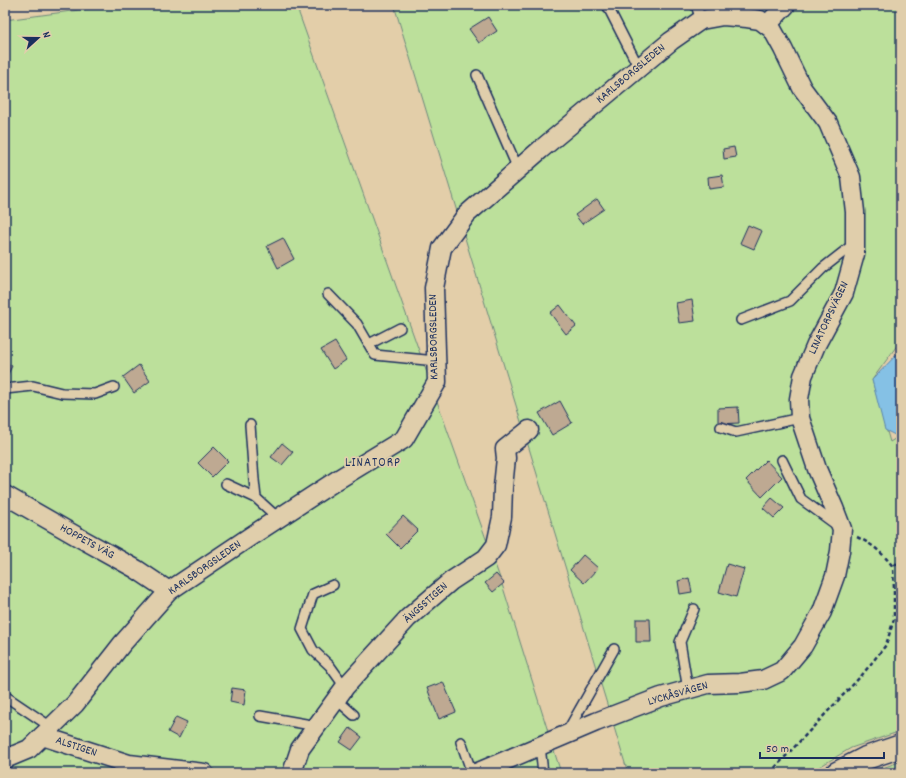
<svg xmlns="http://www.w3.org/2000/svg" width="906" height="778" viewBox="0 0 906 778" font-family="Dekko,sans-serif">
<rect width="100%" height="100%" fill="#e3cea9"/>
<filter id="ink" filterUnits="userSpaceOnUse"><feTurbulence type="fractalNoise" baseFrequency=".025" numOctaves="2"/><feDisplacementMap in="SourceGraphic" scale="8" xChannelSelector="R" yChannelSelector="G"/><feConvolveMatrix kernelMatrix="1 2 1 2 8 2 1 2 1" color-interpolation-filters="sRGB"/></filter>
<g filter="url(#ink)">
<g fill="#bce09b" stroke="#6c887c">
<polygon points="116,5 296,5 501,581 561,773 5,773 5,20"/>
<polygon points="394,5 901,5 901,340 872,380 890,442 901,435 901,731 851,748 809,773 628,773"/>
<polygon points="901,762 901,773 869,773 896,763"/>
</g>
<polygon fill="#85c1e5" stroke="#5b87af" points="901,350 901,438 885,430 872,380"/>
<g fill="#bea992" stroke="#1b2f5e">
<polygon points="488,17 497,31 479,43 469,29"/>
<polygon points="734,147 736,157 724,159 723,149"/>
<polygon points="722,175 724,187 709,189 708,177"/>
<polygon points="597,199 604,209 582,224 575,215"/>
<polygon points="748,225 762,231 754,249 740,243"/>
<polygon points="283,238 294,259 278,268 267,246"/>
<polygon points="692,300 695,321 679,323 676,303"/>
<polygon points="560,305 576,326 566,334 550,313"/>
<polygon points="335,342 346,360 333,369 321,350"/>
<polygon points="5,362 12,366 5,380"/>
<polygon points="139,365 150,381 134,393 123,377"/>
<polygon points="560,401 572,423 552,435 539,413"/>
<polygon points="738,407 739,423 718,424 718,408"/>
<polygon points="282,443 293,452 282,465 271,457"/>
<polygon points="214,447 228,461 212,477 198,463"/>
<polygon points="766,460 782,477 762,497 746,480"/>
<polygon points="772,498 784,508 774,518 763,508"/>
<polygon points="403,516 418,530 400,548 386,534"/>
<polygon points="583,555 598,568 584,583 570,570"/>
<polygon points="727,564 744,569 736,597 719,592"/>
<polygon points="496,574 504,583 493,592 485,583"/>
<polygon points="689,578 692,592 680,594 678,581"/>
<polygon points="636,619 650,619 651,642 636,642"/>
<polygon points="443,682 456,712 439,719 427,688"/>
<polygon points="232,688 246,690 244,705 230,702"/>
<polygon points="176,717 187,722 179,738 168,732"/>
<polygon points="350,728 362,737 352,750 340,742"/>
</g>
<g fill="none" stroke-linecap="round" stroke-linejoin="round">
<g stroke="#1b2f5e" stroke-width="12">
<g id="service">
<polyline points="607,5 639,68"/>
<polyline points="696,5 701,20"/>
<polyline points="477,75 518,169"/>
<polyline points="328,294 357,324 375,355 436,361"/>
<polyline points="741,320 790,301 823,268 855,243"/>
<polyline points="369,344 400,328"/>
<polyline points="5,389 33,386 62,393 95,394 114,387"/>
<polyline points="250,425 254,480 256,498"/>
<polyline points="721,427 736,432 800,418"/>
<polyline points="782,460 801,499 838,526"/>
<polyline points="226,484 256,498 278,518"/>
<polyline points="333,585 313,594 302,629 313,650 330,666 345,687"/>
<polyline points="688,690 680,642 694,609"/>
<polyline points="5,696 51,727"/>
<polyline points="336,699 354,715"/>
<polyline points="260,716 317,726"/>
<polyline points="567,732 614,649"/>
<polyline points="461,742 472,773"/>
<polyline points="540,746 543,773"/>
</g>
</g>
<g stroke="#1b2f5e" stroke-width="21">
<g id="minor">
<polyline points="767,25 786,5"/>
<polyline points="5,495 80,538 136,569 169,591"/>
<polyline points="42,736 129,764 204,773"/>
<polyline points="5,759 29,749 75,704 122,644 169,591 251,536 337,480 404,439 437,382 434,288 442,248 467,214 540,150 671,41 701,20 723,16 747,18 760,20 772,29 783,49 802,88 828,123 851,177 855,212 855,254 844,293 816,345 803,376 799,399 800,418 817,469 834,508 842,529 840,551 835,576 822,612 803,646 782,671 763,680 740,683 708,684 661,697 596,722 476,773"/>
<polyline points="292,773 300,749 345,687 408,618 451,581 486,558 496,545 502,517 503,487 506,458 505,449 529,430"/>
</g>
</g>
<g stroke="#1b2f5e" stroke-width="25">
<polyline id="motorway" points="837,773 866,758 901,746"/>
</g>
<g stroke="#1b2f5e" stroke-width="2.5" stroke-dasharray="4 3" stroke-linecap="butt">
<path d="M857,537C872,544 883,553 893,567L901,559"/>
<polyline points="770,773 862,675 886,645 894,619 894,589 893,567"/>
</g>
<use href="#service" stroke="#e0ceab" stroke-width="9"/>
<use href="#minor" stroke="#e0ceab" stroke-width="18"/>
<use href="#motorway" stroke="#e0ceab" stroke-width="22"/>
</g>
</g>
<g text-anchor="middle" dominant-baseline="central" stroke-width="3.5" stroke-linejoin="round" paint-order="stroke">
<g font-size="12" fill="#1b2f5e" stroke="#e0ceab">
<text transform="translate(631 74) rotate(-40)">KARLSBORGSLEDEN</text>
<text transform="translate(829 318) rotate(-65)">LINATORPSVÄGEN</text>
<text transform="translate(434 337) rotate(-91)">KARLSBORGSLEDEN</text>
<text transform="translate(87 542) rotate(29)">HOPPETS VÄG</text>
<text transform="translate(205 568) rotate(-35)">KARLSBORGSLEDEN</text>
<text transform="translate(426 603) rotate(-42)">ÄNGSSTIGEN</text>
<text transform="translate(678 694) rotate(-16)">LYCKÅSVÄGEN</text>
<text transform="translate(76 747) rotate(18)">ALSTIGEN</text>
</g>
<g font-size="13" letter-spacing="1" fill="#1b2f5e" stroke="#e0ceab">
<text x="373" y="463">LINATORP</text>
</g>
</g>
<rect width="906" height="778" fill="none" stroke="#e0ceab" stroke-width="20"/>
<rect x="10" y="10" width="886" height="758" fill="none" stroke="#1b2f5e" stroke-width="1.5" filter="url(#ink)"/>
<g transform="translate(38 38) rotate(69)" stroke="#e0ceab" stroke-width="3" paint-order="stroke">
<path d="M0-3L7 15L0 10L-7 15Z" fill="#1b2f5e"/>
<text y="-6" font-size="11" font-weight="bold" text-anchor="middle" fill="#1b2f5e">N</text>
</g>
<path d="M760 752v6h124v-6" fill="none" stroke="#1b2f5e" stroke-width="2"/>
<text x="766" y="752" font-size="12" fill="#1b2f5e" stroke="#e0ceab" stroke-width="3" paint-order="stroke">50 m</text>
</svg>
